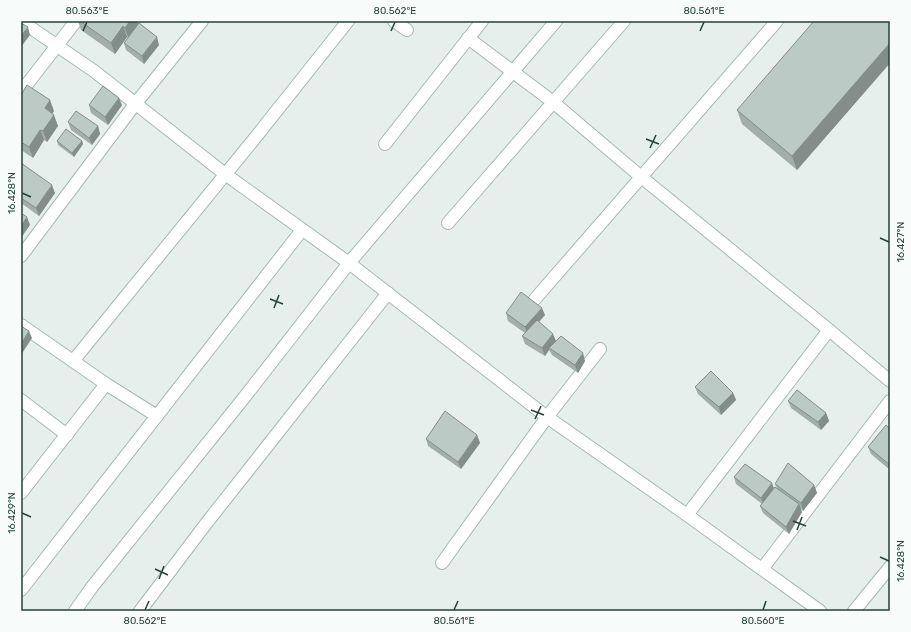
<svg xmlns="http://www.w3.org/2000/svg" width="911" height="632" viewBox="0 0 911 632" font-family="Rubik,sans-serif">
<rect width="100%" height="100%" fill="#e6efeb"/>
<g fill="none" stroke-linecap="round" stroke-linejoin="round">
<g stroke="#a8b8b2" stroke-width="14">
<g id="minor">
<polyline points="21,21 94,71 225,174 349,263 547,417 687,515 820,611"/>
<polyline points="394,21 407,30"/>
<polyline points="468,38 553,102 640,176 829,330 687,515"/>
<polyline points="21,92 76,21"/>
<polyline points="385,144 482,21"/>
<polyline points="448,223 624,21"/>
<polyline points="21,256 136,103 202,21"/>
<polyline points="535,299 777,21"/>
<polyline points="21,325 106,384 157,416"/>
<polyline points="829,330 890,381"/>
<polyline points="73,361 255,138 348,21"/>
<polyline points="21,400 67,435"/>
<polyline points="21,493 106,384"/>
<polyline points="442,563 547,417 600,349"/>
<polyline points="762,569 890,401"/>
<polyline points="21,590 302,230"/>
<polyline points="75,611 92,587 243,399 349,263 556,21"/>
<polyline points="140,611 205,525 388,293"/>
<polyline points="854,611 890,567"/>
</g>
</g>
<use href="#minor" stroke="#fff" stroke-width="12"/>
</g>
<g fill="#a1aea9">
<polygon points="78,21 137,21 138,24 159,45 144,64 126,50 124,43 128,38 127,37 115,54 81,30"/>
<polygon points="890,21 890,63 797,170 742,124 737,110"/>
<polygon points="21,95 54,111 52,113 58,126 47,142 44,140 33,158 21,150"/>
<polygon points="89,105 122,105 108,125 91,113"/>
<polygon points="68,122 98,126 100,134 92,145 71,130"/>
<polygon points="57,141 82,141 83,144 74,157 58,145"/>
<polygon points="21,163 55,193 39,216 21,203"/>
<polygon points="506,313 545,315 539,322 556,341 585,361 578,373 552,355 549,350 545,356 525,344 522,336 525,333 508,321"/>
<polygon points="695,387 733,393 736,400 721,415 698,394"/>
<polygon points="788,401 826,413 829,421 821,430 791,408"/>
<polygon points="890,429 890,470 871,454 868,447"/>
<polygon points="477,435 480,443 461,469 428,446 426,439"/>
<polygon points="734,477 774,488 777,488 775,484 814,485 817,493 803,511 800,508 802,512 789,534 763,513 760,506 762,504 736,484"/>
</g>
<g fill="#838d89">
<polygon points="130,21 137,21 139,25 129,39 125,28"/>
<polygon points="123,26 127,37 115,54 111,43"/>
<polygon points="28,27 30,35 21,47 21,36"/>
<polygon points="157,37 159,45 144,64 142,56"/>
<polygon points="890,43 890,63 797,170 792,156"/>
<polygon points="119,98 122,105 108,125 105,117"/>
<polygon points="50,100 54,111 49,119 45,108"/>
<polygon points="54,115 58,126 47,142 43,131"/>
<polygon points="98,126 100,134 92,145 89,138"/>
<polygon points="40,130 44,140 33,158 29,147"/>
<polygon points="82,141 83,144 74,157 72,153"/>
<polygon points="52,185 55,193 39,216 36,208"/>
<polygon points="27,217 30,225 21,238 21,226"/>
<polygon points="542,308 545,315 528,334 525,327"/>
<polygon points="29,331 32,338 21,355 21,344"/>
<polygon points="553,334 556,341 549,348 549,350 545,356 542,348"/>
<polygon points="583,353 585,361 578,373 575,365"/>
<polygon points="733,393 736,400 721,415 719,407"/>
<polygon points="826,413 829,421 821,430 818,422"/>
<polygon points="477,435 480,443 461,469 458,462"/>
<polygon points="772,483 775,491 764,505 761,498"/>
<polygon points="814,485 817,493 803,511 801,503"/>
<polygon points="799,504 802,512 789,534 786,527"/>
</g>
<g fill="#bbcac4" stroke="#838d89">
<polygon points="80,21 130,21 125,28 123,26 111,43"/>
<polygon points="814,21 890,21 890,43 792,156 737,110"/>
<polygon points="21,23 28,27 21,36"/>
<polygon points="139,23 157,37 142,56 124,43"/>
<polygon points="27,85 50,100 45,108 54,115 43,131 40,130 29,147 21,142 21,95"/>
<polygon points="103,86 119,98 105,117 89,105"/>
<polygon points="76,111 98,126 89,138 68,122"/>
<polygon points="66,129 82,141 72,153 57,141"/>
<polygon points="21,163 52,185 36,208 21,198"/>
<polygon points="21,213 27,217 21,226"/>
<polygon points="521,292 542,308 525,327 506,313"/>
<polygon points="537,320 553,334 542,348 522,336"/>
<polygon points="21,326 29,331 21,344"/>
<polygon points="561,336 583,353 575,365 549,348"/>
<polygon points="711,371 733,393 719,407 695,387"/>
<polygon points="797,390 826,413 818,422 788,401"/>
<polygon points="445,411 477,435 458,462 426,439"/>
<polygon points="886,425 890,429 890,465 868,447"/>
<polygon points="788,463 814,485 801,503 775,484"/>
<polygon points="745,464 772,483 761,498 734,477"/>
<polygon points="775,487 799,504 786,527 760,506"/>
</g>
<path fill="none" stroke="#24423a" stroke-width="1.5" d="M83,31L87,22M391,31L395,22M700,31L704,22M646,139L659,144M650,148L656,135M22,193L31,197M880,238L889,242M270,299L283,304M274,308L279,295M531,410L544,415M535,419L541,406M22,513L31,517M793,521L806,526M797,530L802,517M880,557L889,561M155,569L168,575M159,579L164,566M145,610L149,601M454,610L458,601M763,610L766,601"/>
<rect width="911" height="632" fill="none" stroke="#f7fbf9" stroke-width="44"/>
<rect x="22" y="22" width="867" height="588" fill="none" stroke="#24423a" stroke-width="1.5"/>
<g font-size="10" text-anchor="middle" fill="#24423a">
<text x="87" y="14">80.563°E</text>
<text x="395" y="14">80.562°E</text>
<text x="704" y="14">80.561°E</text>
<text transform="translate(11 193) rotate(-90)" y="4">16.428°N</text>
<text transform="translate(900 242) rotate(-90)" y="4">16.427°N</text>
<text transform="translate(11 513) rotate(-90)" y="4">16.429°N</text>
<text transform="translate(900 561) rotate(-90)" y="4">16.428°N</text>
<text x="145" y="624">80.562°E</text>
<text x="454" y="624">80.561°E</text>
<text x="763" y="624">80.560°E</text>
</g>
</svg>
